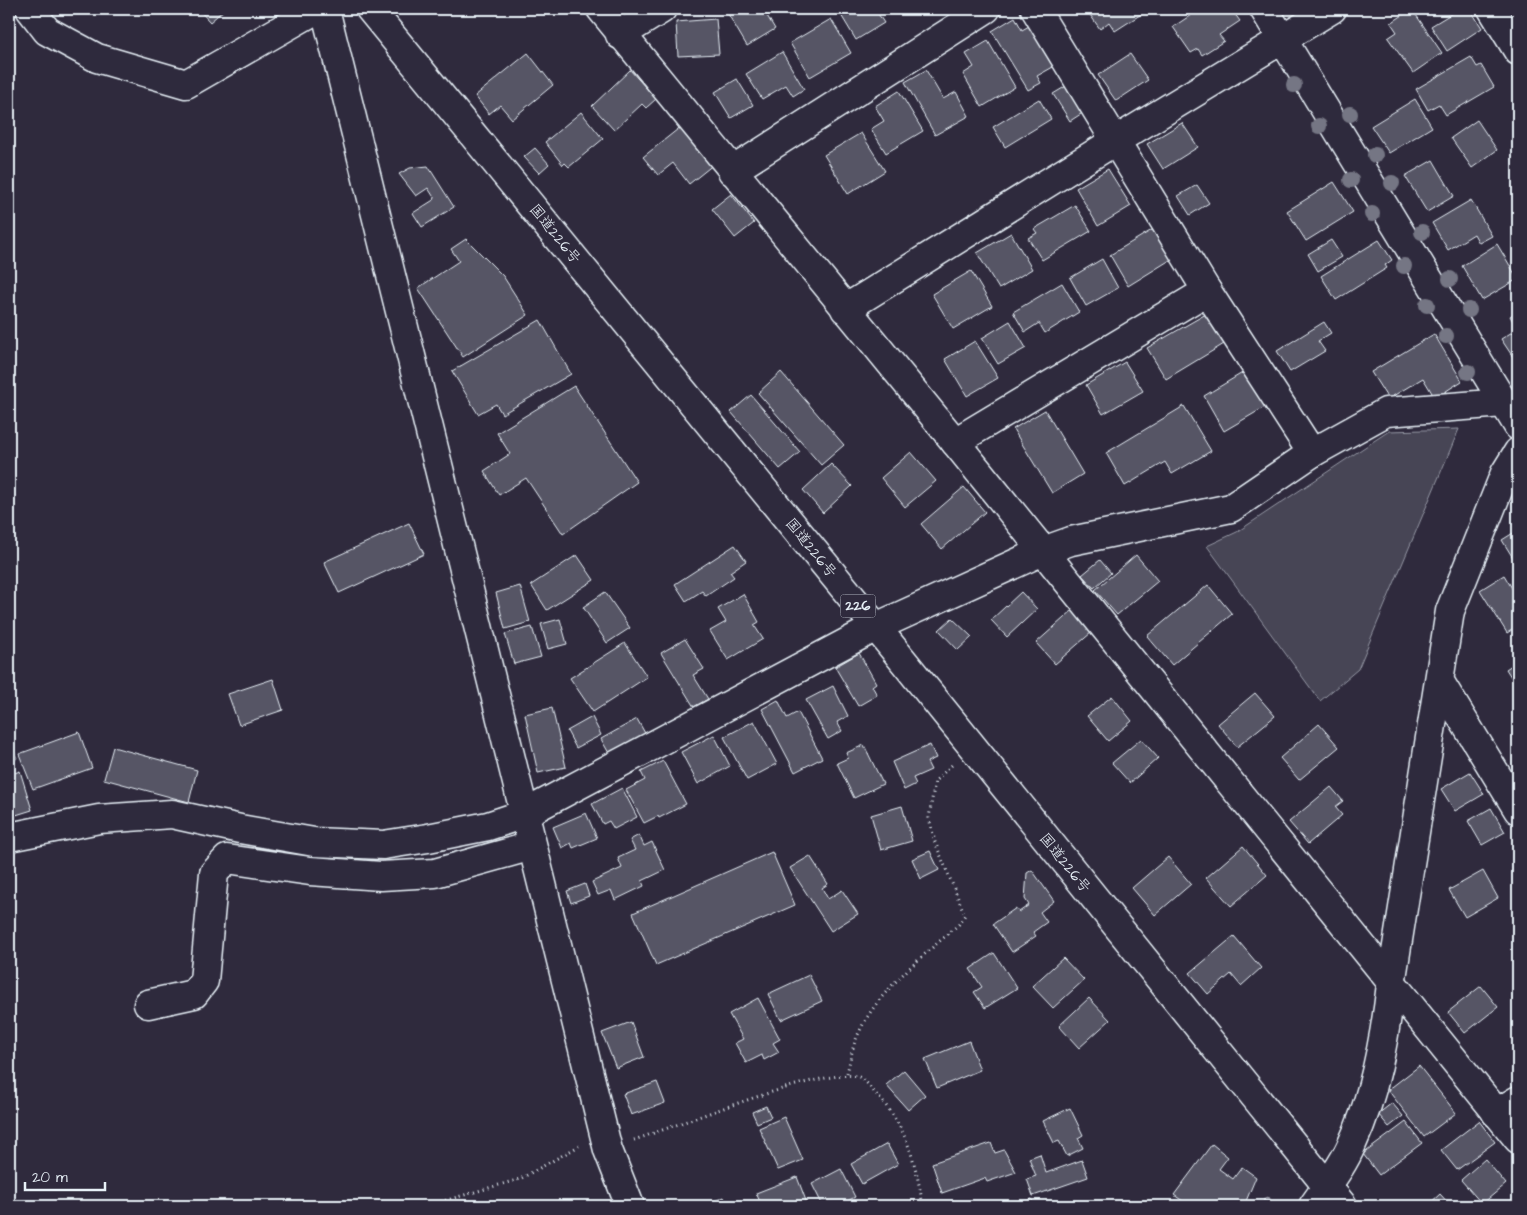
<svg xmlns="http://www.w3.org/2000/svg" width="1527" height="1215" viewBox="0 0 1527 1215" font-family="'Architects Daughter','Klee One',sans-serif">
<rect width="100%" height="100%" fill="#2f2a3d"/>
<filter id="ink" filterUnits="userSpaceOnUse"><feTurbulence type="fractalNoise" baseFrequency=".02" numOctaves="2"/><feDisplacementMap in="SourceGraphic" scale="10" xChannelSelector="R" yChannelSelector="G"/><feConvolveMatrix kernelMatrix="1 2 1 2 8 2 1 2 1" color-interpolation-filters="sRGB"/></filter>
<g filter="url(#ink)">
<g fill="#464455" stroke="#979aa6">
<polygon points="1459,429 1358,669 1320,701 1207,546 1237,532 1389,431"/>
<polygon points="9,740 17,758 9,767"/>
</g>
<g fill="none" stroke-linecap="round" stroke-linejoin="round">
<polyline stroke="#9c9fab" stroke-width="8" points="1265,1206 1267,1201"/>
</g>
<g fill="#575565" stroke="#e8f1f8">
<polygon points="198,9 225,9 210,22"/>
<polygon points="736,9 763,9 775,29 747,46 728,14"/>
<polygon points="852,9 875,9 884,23 856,40 841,15"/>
<polygon points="896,9 907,9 899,14"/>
<polygon points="1086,9 1140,9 1143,13 1115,31 1109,22 1100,29"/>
<polygon points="1200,9 1231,9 1240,21 1219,35 1224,41 1202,55 1198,49 1191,53 1173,27"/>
<polygon points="1412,9 1442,53 1413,73 1388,38 1397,32 1391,23"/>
<polygon points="1459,9 1470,9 1482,28 1447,51 1431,26"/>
<polygon points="1015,17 1022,30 1029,26 1053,67 1037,76 1041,83 1028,90 992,31"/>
<polygon points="716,19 719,54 678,56 676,22"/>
<polygon points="831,19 851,53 810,77 790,43"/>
<polygon points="988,41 1015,87 982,107 963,74 974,67 966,54"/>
<polygon points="782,52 804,89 793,96 786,85 762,99 746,74"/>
<polygon points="528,53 553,85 512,119 500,105 489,114 475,96"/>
<polygon points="1130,54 1148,80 1116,101 1098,75"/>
<polygon points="1471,57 1477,67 1481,65 1494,87 1446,115 1439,104 1428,110 1416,89"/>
<polygon points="630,70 656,99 646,108 642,104 614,130 592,106"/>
<polygon points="926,70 943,99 956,92 969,116 935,135 905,82"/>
<polygon points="737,79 753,105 731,118 715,92"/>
<polygon points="1068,85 1084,112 1070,121 1053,94"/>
<polygon points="899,91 923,131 886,153 871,129 884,121 875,106"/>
<polygon points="1039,99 1051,119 1005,147 993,127"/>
<polygon points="1415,99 1432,127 1389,153 1371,126"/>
<polygon points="581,112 603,139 569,167 565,163 563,165 545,142"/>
<polygon points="1477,120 1497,150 1472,168 1451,138"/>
<polygon points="1182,123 1198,147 1163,169 1147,144"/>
<polygon points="683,125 714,164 689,184 673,163 658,175 643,157"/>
<polygon points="861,133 885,171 848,194 824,155"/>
<polygon points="535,148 549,164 539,173 524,157"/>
<polygon points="1433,160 1454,196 1427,212 1405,176"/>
<polygon points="428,166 454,207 422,227 413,213 435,199 428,188 416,196 399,174 410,168"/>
<polygon points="1108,169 1131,206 1098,226 1076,188"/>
<polygon points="1334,182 1353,212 1306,241 1287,211"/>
<polygon points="1197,185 1209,203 1190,215 1178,196"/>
<polygon points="731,194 754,223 735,238 712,209"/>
<polygon points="1471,200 1492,236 1479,243 1474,234 1448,250 1432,223"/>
<polygon points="1075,205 1091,231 1042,260 1028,238 1037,233 1034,229"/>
<polygon points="1157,227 1175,257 1128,286 1110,255"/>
<polygon points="1011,233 1032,269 999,289 977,253"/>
<polygon points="466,239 503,276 528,315 463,357 418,288 459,261 451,249"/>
<polygon points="1331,240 1342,257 1318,271 1308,254"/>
<polygon points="1379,240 1392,260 1385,265 1387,268 1336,300 1321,276"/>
<polygon points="1497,244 1518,279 1482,300 1462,266"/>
<polygon points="1102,259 1118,288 1086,306 1070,278"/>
<polygon points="971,271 992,306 953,329 932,294"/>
<polygon points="1062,283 1079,312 1045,333 1039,323 1025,332 1013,312"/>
<polygon points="1518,311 1518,362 1517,363 1501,339 1517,329 1510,316"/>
<polygon points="1206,314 1224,344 1166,379 1147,348"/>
<polygon points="540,320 571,374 502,414 496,404 478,414 452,371"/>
<polygon points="1010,321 1026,348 998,364 982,338"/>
<polygon points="1324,322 1331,333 1318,341 1325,351 1290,372 1277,351"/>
<polygon points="1434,334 1462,381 1435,398 1423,378 1388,399 1371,372"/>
<polygon points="975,341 998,378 967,396 945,359"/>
<polygon points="1125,362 1143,391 1103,414 1086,385"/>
<polygon points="781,372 844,445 821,465 758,393"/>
<polygon points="1244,372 1265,407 1224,431 1204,396"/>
<polygon points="574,386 637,482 563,534 526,478 499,495 484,471 510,454 497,433"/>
<polygon points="751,395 800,452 780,469 731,412"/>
<polygon points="1184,406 1211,451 1172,474 1165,462 1125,486 1106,453"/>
<polygon points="1045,410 1083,474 1052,493 1013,429"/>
<polygon points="911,452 936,481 905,507 881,478"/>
<polygon points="831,464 852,486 823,513 803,490"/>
<polygon points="964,487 985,512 942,549 921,524"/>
<polygon points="409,523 424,554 339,593 324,562"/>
<polygon points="1518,530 1518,566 1502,540"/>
<polygon points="735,545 746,561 730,572 734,577 706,596 702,591 686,601 675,584"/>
<polygon points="577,555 594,580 547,610 531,585"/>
<polygon points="1136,555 1158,581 1117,615 1095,590"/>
<polygon points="1100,560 1111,573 1094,588 1082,575"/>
<polygon points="1504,575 1518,598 1518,626 1507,633 1480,590"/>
<polygon points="1208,585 1232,614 1172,665 1147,636"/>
<polygon points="520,586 530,622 505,629 496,593"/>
<polygon points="605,592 630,628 607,643 583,607"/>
<polygon points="1021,592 1037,609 1007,637 991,620"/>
<polygon points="743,594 759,622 754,625 763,639 728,660 710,631 726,622 718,609"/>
<polygon points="1073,610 1092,632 1055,664 1036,643"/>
<polygon points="952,618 972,637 958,650 939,630"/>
<polygon points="560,619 567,644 548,649 541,624"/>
<polygon points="532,627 541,657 514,664 505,634"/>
<polygon points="685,639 704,669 693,675 708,699 694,707 661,653"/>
<polygon points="625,643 647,677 593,712 570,678"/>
<polygon points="859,653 876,683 872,686 877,695 858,706 835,667"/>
<polygon points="1518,661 1518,688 1506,669"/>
<polygon points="273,679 283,710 239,725 228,694"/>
<polygon points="833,686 848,716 837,722 842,731 828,739 806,700"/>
<polygon points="1255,693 1275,716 1237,747 1218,724"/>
<polygon points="1112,696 1132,721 1108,741 1087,716"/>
<polygon points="778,700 787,718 798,712 822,758 795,772 762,709"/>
<polygon points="552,708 566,767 538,773 525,714"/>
<polygon points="592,717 601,735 576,748 567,731"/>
<polygon points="637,719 646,735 610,755 601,739"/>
<polygon points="754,721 777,764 747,780 724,737"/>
<polygon points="1319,724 1339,747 1299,780 1280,758"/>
<polygon points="79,732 92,768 33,789 19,754"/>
<polygon points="714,735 730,766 698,784 681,752"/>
<polygon points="1141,739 1158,758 1130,783 1112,763"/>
<polygon points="864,745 883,784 854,798 837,763 848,758 846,753"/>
<polygon points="930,745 936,758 927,762 931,770 913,778 916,784 904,790 892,762"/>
<polygon points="113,747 197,770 189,802 104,779"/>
<polygon points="663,761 686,804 659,818 658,816 644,823 626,790 645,780 641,772"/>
<polygon points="20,771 32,810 16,815 9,793 9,775"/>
<polygon points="1470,772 1484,794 1455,811 1441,789"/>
<polygon points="1331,787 1343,801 1335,807 1342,815 1308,844 1289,822"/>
<polygon points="622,788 637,817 614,829 609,821 603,824 592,804"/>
<polygon points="902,806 912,841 881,850 871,815"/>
<polygon points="1491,808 1505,832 1482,845 1468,821"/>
<polygon points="586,813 597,838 573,848 571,843 562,848 553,827"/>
<polygon points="639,835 644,846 652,842 665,870 642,881 644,886 615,900 611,890 598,895 592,882 622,868 618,858 635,850 630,840"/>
<polygon points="1243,846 1267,875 1231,906 1206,878"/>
<polygon points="930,851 939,870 921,879 912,859"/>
<polygon points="772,852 795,905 656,965 633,913"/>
<polygon points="810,856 828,884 822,888 828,899 842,890 858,914 831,931 790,868"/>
<polygon points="1168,857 1191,884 1155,915 1132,888"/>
<polygon points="1032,870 1054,901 1040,912 1047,922 1033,932 1036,936 1012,952 993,924 1016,908 1019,912 1029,905 1025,899 1027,873"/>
<polygon points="1483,871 1498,898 1465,917 1449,890"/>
<polygon points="585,884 589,896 571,903 567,891"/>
<polygon points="1234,936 1261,968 1241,986 1231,974 1208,994 1190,973"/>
<polygon points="994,953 1017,988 985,1008 974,992 982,987 970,969"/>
<polygon points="1063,958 1084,980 1053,1008 1032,986"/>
<polygon points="809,975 822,1001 781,1020 768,994"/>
<polygon points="1481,986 1498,1007 1465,1033 1448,1012"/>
<polygon points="758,998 780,1039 773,1043 779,1052 764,1060 762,1055 746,1063 735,1043 743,1039 729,1014"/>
<polygon points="1089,998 1110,1020 1079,1048 1059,1026"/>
<polygon points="631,1022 644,1057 616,1068 602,1033"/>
<polygon points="969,1041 980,1070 937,1088 925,1059"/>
<polygon points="1419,1066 1456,1113 1424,1137 1388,1090"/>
<polygon points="904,1070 925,1095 908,1110 886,1085"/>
<polygon points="657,1082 665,1103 631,1115 623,1094"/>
<polygon points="1392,1103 1403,1116 1389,1127 1378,1114"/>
<polygon points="766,1106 771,1117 757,1123 752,1112"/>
<polygon points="1070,1108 1083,1135 1078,1138 1083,1148 1067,1156 1059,1141 1054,1143 1043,1121"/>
<polygon points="784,1117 803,1160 778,1170 759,1128"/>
<polygon points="1479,1121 1495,1142 1457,1170 1441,1150"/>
<polygon points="1406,1122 1422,1143 1379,1175 1363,1154"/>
<polygon points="991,1143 995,1153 1004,1150 1016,1172 987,1182 985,1178 942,1193 932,1163"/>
<polygon points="887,1144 898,1164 862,1184 851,1164"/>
<polygon points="1212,1144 1228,1157 1219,1169 1233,1179 1242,1167 1256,1177 1244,1206 1190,1206 1174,1195"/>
<polygon points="1040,1154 1046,1173 1082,1160 1088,1177 1033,1196 1027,1179 1036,1176 1029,1158"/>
<polygon points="1485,1159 1506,1184 1482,1204 1461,1180"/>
<polygon points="841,1169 855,1197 838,1206 823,1206 812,1184"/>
<polygon points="797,1177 808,1206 762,1206 756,1193"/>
<polygon points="1440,1194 1451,1206 1427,1206"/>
<polygon points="724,1197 728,1206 703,1206"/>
<polygon points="1032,1199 1034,1206 1012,1206"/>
</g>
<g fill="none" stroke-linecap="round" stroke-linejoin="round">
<g stroke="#e8f1f8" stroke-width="31">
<g id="street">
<polyline points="30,9 47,31 97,58 186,84 317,9"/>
<polyline points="601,9 955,442 1518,1139"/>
<polyline points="1035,9 1207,291 1312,453"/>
<polyline points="1492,9 1518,51"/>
<polyline points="620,35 662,9"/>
<polyline points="732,171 986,9"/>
<polyline points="845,309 1115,141 1332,9"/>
<polyline points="955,442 1207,291"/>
<polyline points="1440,682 1518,810"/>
<polyline points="9,837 99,819 172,814 240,829 314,842 383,845 428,838 488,826 524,814 876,627 1043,551 1071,541 1231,508 1312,453 1386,412 1504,403"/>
<polyline points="148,1004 194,994 204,981 214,873 227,859 310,871 381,876 435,873 532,846"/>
<polyline points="1496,1113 1518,1100"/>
<path d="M1313,1206C1326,1187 1343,1166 1352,1144C1375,1094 1385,1038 1391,984L1450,611L1505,473L1518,452"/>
</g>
</g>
<g stroke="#e8f1f8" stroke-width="31">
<g id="secondary">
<polyline points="325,9 608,1150 630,1206"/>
<polyline points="1264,9 1518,426"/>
</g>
</g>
<g stroke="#e8f1f8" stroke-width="31">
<polyline id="highway" points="370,9 876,627 1343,1206"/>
</g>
<g stroke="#e8f1f8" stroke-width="3" stroke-dasharray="1 4" stroke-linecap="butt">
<path d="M847,1073C850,1062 852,1048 857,1037C877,990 922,958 959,924L965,915L935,842L929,818L935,781L953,764"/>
<path d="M634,1140C674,1127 828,1065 859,1077C865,1080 871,1088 875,1093C908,1128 915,1161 923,1206"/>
<polyline points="426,1206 520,1179 579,1146"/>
</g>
<use href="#street" stroke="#2f2a3d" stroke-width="28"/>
<use href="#secondary" stroke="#2f2a3d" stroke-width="28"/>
<use href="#highway" stroke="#2f2a3d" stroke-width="28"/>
</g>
<g fill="#757684">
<circle cx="1294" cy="85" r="8"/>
<circle cx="1350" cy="114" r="8"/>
<circle cx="1319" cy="126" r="8"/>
<circle cx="1375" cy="155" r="8"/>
<circle cx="1351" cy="180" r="8"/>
<circle cx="1392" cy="183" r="8"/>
<circle cx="1372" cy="214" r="8"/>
<circle cx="1422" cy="232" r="8"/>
<circle cx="1404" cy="266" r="8"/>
<circle cx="1450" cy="279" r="8"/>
<circle cx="1427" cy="305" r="8"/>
<circle cx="1469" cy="310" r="8"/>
<circle cx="1446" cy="336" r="8"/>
<circle cx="1468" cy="372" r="8"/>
</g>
</g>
<g text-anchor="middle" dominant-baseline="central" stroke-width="4" stroke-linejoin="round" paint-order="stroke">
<rect fill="#2f2a3d" stroke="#b0b5c0" stroke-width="1" x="840.5" y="594.5" width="35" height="23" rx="4"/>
<g font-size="14" font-weight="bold" fill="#e8f1f8">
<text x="858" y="606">226</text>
</g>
<g font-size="15" fill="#e8f1f8" stroke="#2f2a3d">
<text transform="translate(555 234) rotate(51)">国道226号</text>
<text transform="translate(811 548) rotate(51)">国道226号</text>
<text transform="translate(1065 863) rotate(51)">国道226号</text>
</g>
</g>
<rect width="1527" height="1215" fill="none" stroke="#2f2a3d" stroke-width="30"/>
<rect x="15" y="15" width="1497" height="1185" fill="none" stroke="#e8f1f8" stroke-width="2" filter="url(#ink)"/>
<path d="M25 1182v8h80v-8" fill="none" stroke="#e8f1f8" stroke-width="2.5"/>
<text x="32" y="1182" font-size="15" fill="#e8f1f8" stroke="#2f2a3d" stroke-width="4" paint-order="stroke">20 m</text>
</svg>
